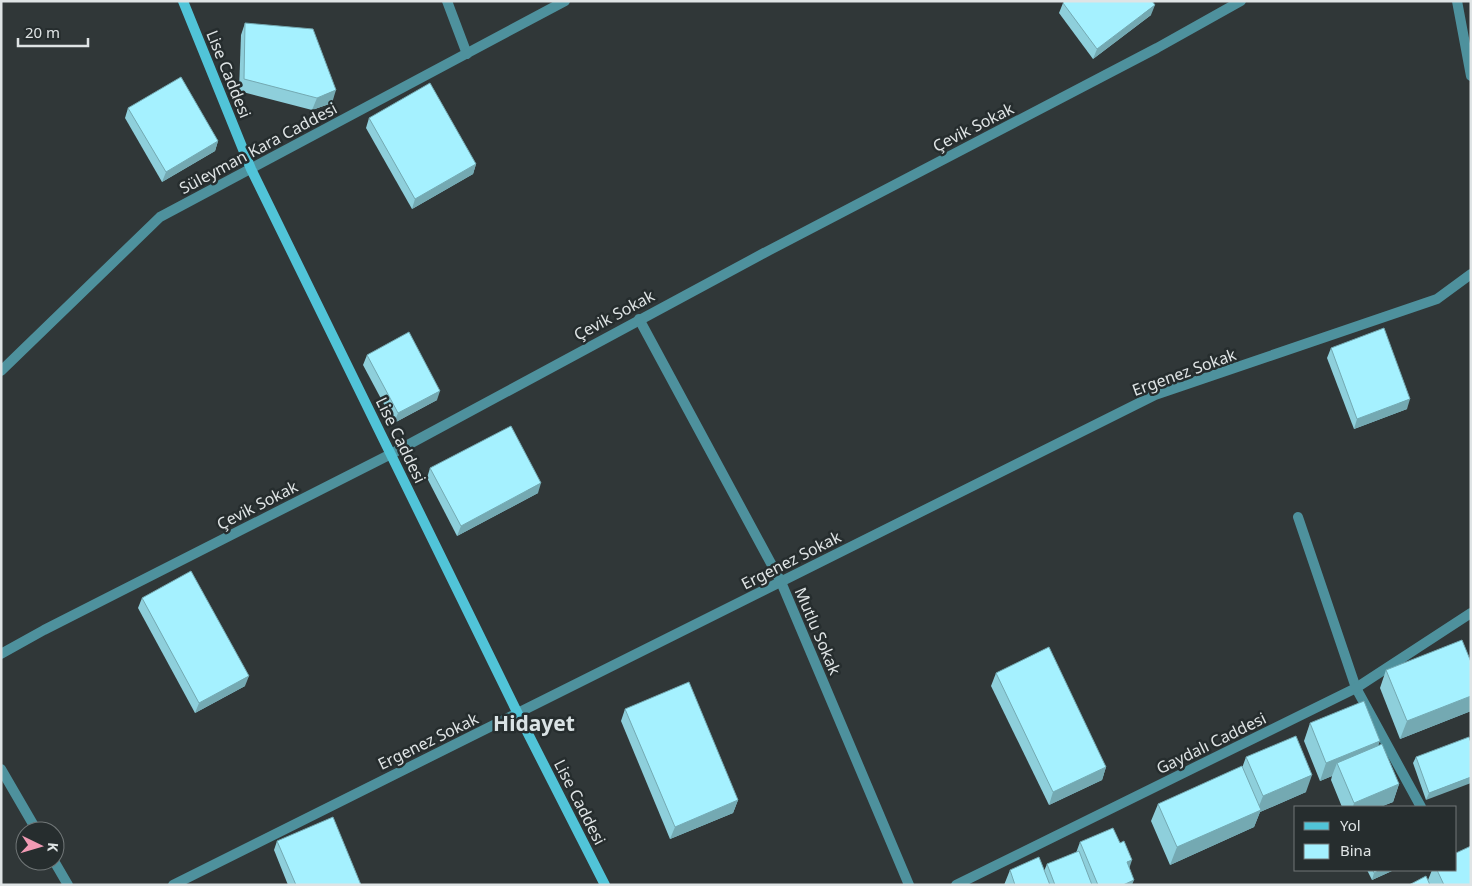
<svg xmlns="http://www.w3.org/2000/svg" width="1472" height="886" viewBox="0 0 1472 886" font-family="'Noto Sans',sans-serif">
<rect width="100%" height="100%" fill="#303738"/>
<g fill="none" stroke-linecap="round" stroke-linejoin="round">
<g stroke="#4e919d" stroke-width="10">
<polyline points="447,1 467,54"/>
<polyline points="1457,1 1471,76"/>
<polyline points="639,319 781,582 909,885"/>
<polyline points="1,371 160,217 565,1"/>
<polyline points="1298,517 1356,688 1421,807"/>
<polyline points="1,654 44,630 391,454 764,253 1157,48 1241,1"/>
<polyline points="1,769 37,831"/>
<polyline points="54,861 68,885"/>
<polyline points="173,885 1155,395 1437,299 1471,274"/>
<polyline points="956,885 1356,688 1471,613"/>
</g>
<polyline stroke="#51c4d8" stroke-width="10" points="183,1 251,169 518,714 605,885"/>
</g>
<g fill="#8ecfdb">
<polygon points="1063,3 1151,15 1093,59 1059,13"/>
<polygon points="245,23 332,103 312,110 239,91 241,35"/>
<polygon points="128,108 218,141 215,151 162,182 125,118"/>
<polygon points="369,118 476,164 473,174 412,209 366,128"/>
<polygon points="1331,348 1407,409 1354,429 1327,358"/>
<polygon points="367,355 437,400 394,423 363,365"/>
<polygon points="430,468 538,493 457,536 427,478"/>
<polygon points="142,598 245,686 195,713 138,608"/>
<polygon points="1471,662 1471,711 1400,739 1380,688 1386,670"/>
<polygon points="996,673 1106,767 1102,780 1049,805 991,686"/>
<polygon points="625,709 738,800 733,813 670,839 621,721"/>
<polygon points="1310,723 1379,745 1399,784 1393,802 1380,807 1342,807 1331,780 1332,776 1320,781 1304,741"/>
<polygon points="1471,743 1426,800 1413,763 1416,757"/>
<polygon points="1246,757 1306,792 1260,812 1254,827 1170,865 1151,821 1158,804 1242,768"/>
<polygon points="277,841 361,885 288,885 274,850"/>
<polygon points="1080,842 1129,869 1132,885 1004,885 1010,870 1044,871 1047,864 1076,853"/>
<polygon points="1367,870 1394,870 1372,880"/>
<polygon points="1432,870 1456,870 1471,885 1409,885 1428,880"/>
</g>
<g fill="#74a9b2">
<polygon points="1155,5 1151,15 1093,59 1097,49"/>
<polygon points="336,90 332,103 312,110 317,98"/>
<polygon points="218,141 215,151 162,182 166,172"/>
<polygon points="476,164 473,174 412,209 415,199"/>
<polygon points="440,391 437,400 394,423 398,413"/>
<polygon points="1410,399 1407,409 1354,429 1357,419"/>
<polygon points="541,483 538,493 457,536 461,526"/>
<polygon points="249,676 245,686 195,713 199,703"/>
<polygon points="1471,696 1471,711 1400,739 1407,721"/>
<polygon points="1380,741 1374,758 1337,763 1332,776 1320,781 1326,763"/>
<polygon points="1106,767 1102,780 1049,805 1053,792"/>
<polygon points="1312,775 1306,792 1260,812 1254,827 1170,865 1177,847 1257,811 1263,796"/>
<polygon points="1471,777 1471,783 1426,800 1429,793"/>
<polygon points="1399,784 1393,802 1380,807 1353,807 1354,803"/>
<polygon points="738,800 733,813 670,839 675,827"/>
<polygon points="1132,860 1126,878 1127,862"/>
<polygon points="1381,870 1394,870 1372,880 1374,873"/>
<polygon points="1134,880 1132,885 1123,885"/>
</g>
<g fill="#a5f1ff" stroke="#74a9b2">
<polygon points="1065,1 1152,1 1155,5 1097,49 1063,3"/>
<polygon points="245,23 313,29 336,90 317,98 244,79"/>
<polygon points="181,77 218,141 166,172 128,108"/>
<polygon points="430,83 476,164 415,199 369,118"/>
<polygon points="1384,328 1410,399 1357,419 1331,348"/>
<polygon points="409,332 440,391 398,413 367,355"/>
<polygon points="511,426 541,483 461,526 430,468"/>
<polygon points="191,571 249,676 199,703 142,598"/>
<polygon points="1462,640 1471,662 1471,696 1407,721 1386,670"/>
<polygon points="1049,647 1106,767 1053,792 996,673"/>
<polygon points="689,682 738,800 675,827 625,709"/>
<polygon points="1364,701 1380,741 1326,763 1310,723"/>
<polygon points="1296,736 1312,775 1263,796 1246,757"/>
<polygon points="1469,737 1471,743 1471,777 1429,793 1416,757"/>
<polygon points="1382,744 1399,784 1354,803 1337,763"/>
<polygon points="1242,766 1261,810 1177,847 1158,804"/>
<polygon points="333,817 361,885 296,885 277,841"/>
<polygon points="1113,828 1120,843 1124,841 1132,860 1127,862 1134,880 1123,885 1098,885 1080,842"/>
<polygon points="1471,846 1471,885 1444,885 1437,870 1456,870 1456,853"/>
<polygon points="1079,851 1092,885 1055,885 1047,864"/>
<polygon points="1039,857 1050,885 1015,885 1010,870"/>
<polygon points="1373,870 1381,870 1374,873"/>
<polygon points="1426,876 1430,885 1409,885"/>
</g>
<g text-anchor="middle" dominant-baseline="central" stroke-width="5" stroke-linejoin="round" paint-order="stroke">
<g font-size="16" fill="#dfe4e5" stroke="#262d2e">
<text transform="translate(229 74) rotate(68)">Lise Caddesi</text>
<text transform="translate(973 127) rotate(-27)">Çevik Sokak</text>
<text transform="translate(258 148) rotate(-28)">Süleyman Kara Caddesi</text>
<text transform="translate(614 315) rotate(-28)">Çevik Sokak</text>
<text transform="translate(1184 372) rotate(-20)">Ergenez Sokak</text>
<text transform="translate(401 440) rotate(64)">Lise Caddesi</text>
<text transform="translate(257 505) rotate(-27)">Çevik Sokak</text>
<text transform="translate(791 560) rotate(-27)">Ergenez Sokak</text>
<text transform="translate(818 631) rotate(67)">Mutlu Sokak</text>
<text transform="translate(428 741) rotate(-26)">Ergenez Sokak</text>
<text transform="translate(1211 743) rotate(-26)">Gaydalı Caddesi</text>
<text transform="translate(580 802) rotate(63)">Lise Caddesi</text>
</g>
<g font-size="21" font-weight="bold" fill="#dae3e5" stroke="#262d2e">
<text x="534" y="723">Hidayet</text>
</g>
</g>
<rect width="1472" height="886" fill="none" stroke="#dfe4e5" stroke-width="5"/>
<rect x="1294" y="806" width="162" height="65" fill="#262d2e" stroke="#707677"/>
<rect x="1304" y="822" width="25" height="8" fill="#51c4d8" stroke="#707677"/>
<text x="1340" y="831" font-size="15" fill="#dfe4e5">Yol</text>
<rect x="1304" y="844" width="25" height="15" fill="#a5f1ff" stroke="#707677"/>
<text x="1340" y="856" font-size="15" fill="#dfe4e5">Bina</text>
<g transform="translate(40 846) rotate(95)"><circle r="24" fill="#262d2e" stroke="#707677"/>
<path d="M0-4L9 19L0 12L-9 19Z" fill="#f19ab4"/>
<text y="-8" font-size="14" font-weight="bold" text-anchor="middle" fill="#dfe4e5">K</text>
</g>
<path d="M18 38v8h70v-8" fill="none" stroke="#dfe4e5" stroke-width="2.5"/>
<text x="25" y="38" font-size="15" fill="#dfe4e5" stroke="#262d2e" stroke-width="4" paint-order="stroke">20 m</text>
</svg>
